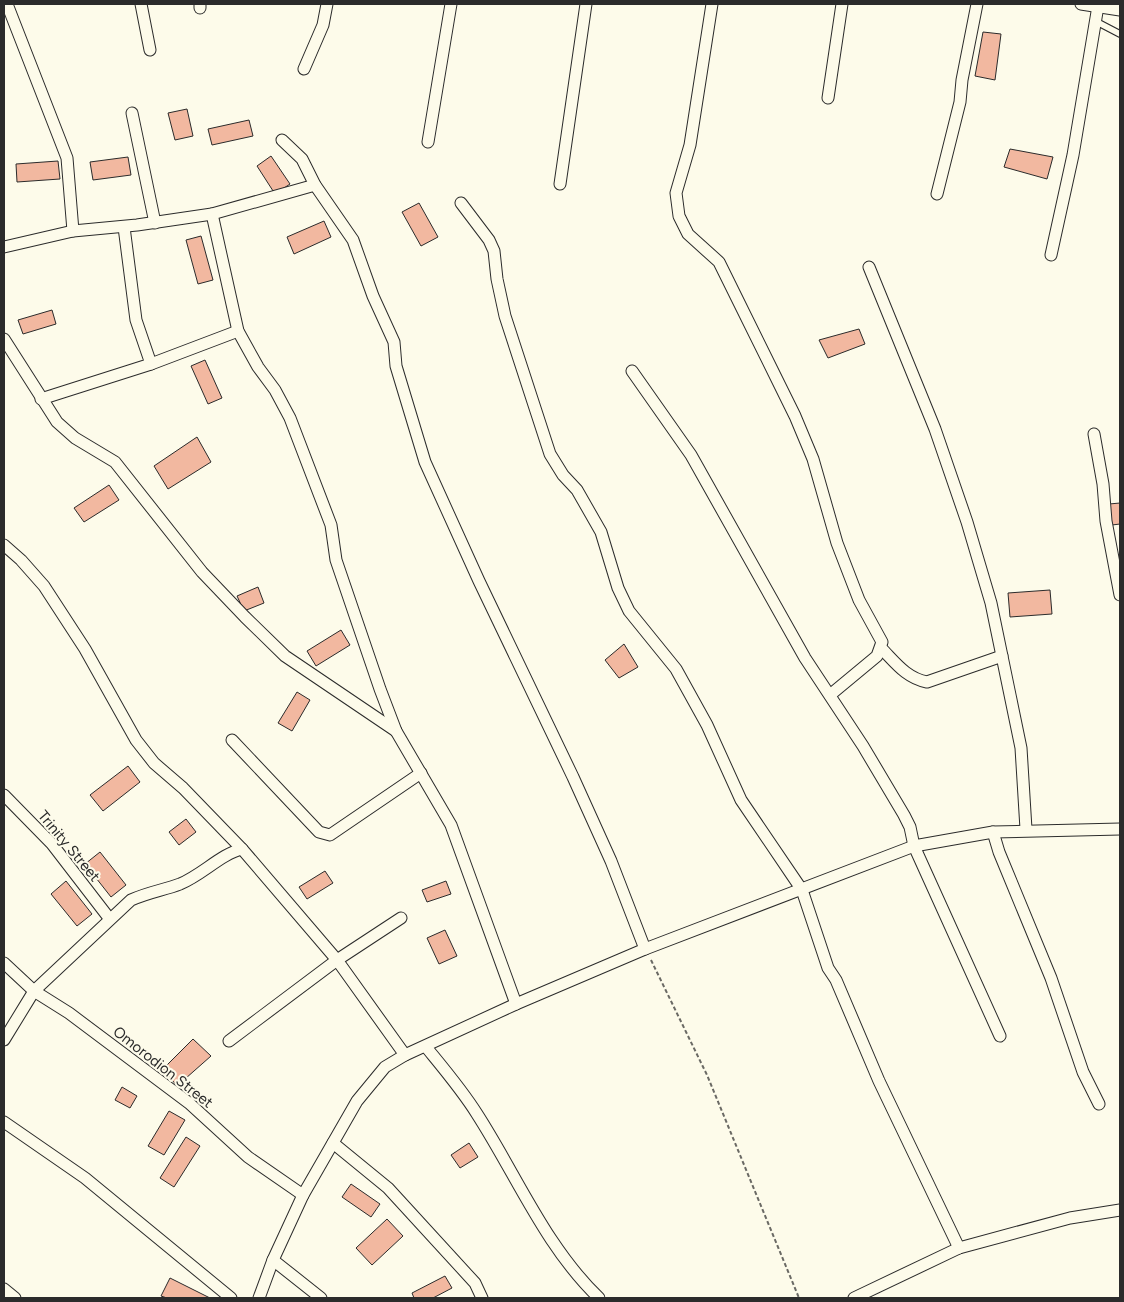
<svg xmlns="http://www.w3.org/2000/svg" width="1124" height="1302" viewBox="0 0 1124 1302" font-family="Figtree,sans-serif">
<rect width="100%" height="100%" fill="#fdfbea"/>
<g fill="#f2b8a0" stroke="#2b2b2b">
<polygon points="983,32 1001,34 995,80 975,76"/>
<polygon points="187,109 193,136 175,140 168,113"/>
<polygon points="249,120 253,136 212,145 208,129"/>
<polygon points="1010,149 1053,157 1047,179 1004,167"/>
<polygon points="271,156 290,184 275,194 257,166"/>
<polygon points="128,157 131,175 93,180 90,162"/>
<polygon points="58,161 60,179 17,182 16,164"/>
<polygon points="419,203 438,237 421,246 402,212"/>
<polygon points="324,221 331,237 294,254 287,237"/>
<polygon points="201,236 213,280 198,284 186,240"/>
<polygon points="52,310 56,324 23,334 18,320"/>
<polygon points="859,329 865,344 828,358 819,340"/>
<polygon points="205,360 222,398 208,404 191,366"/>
<polygon points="197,437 211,462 168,489 154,466"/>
<polygon points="109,485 119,500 84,522 74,508"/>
<polygon points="1120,503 1120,524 1112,525 1109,504"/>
<polygon points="258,587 264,603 244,611 237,596"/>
<polygon points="1050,590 1052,614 1010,617 1008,593"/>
<polygon points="341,630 350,645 316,666 307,651"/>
<polygon points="624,644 638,667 619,678 605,660"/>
<polygon points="297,692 310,700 292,731 278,723"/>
<polygon points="128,766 140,782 103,811 90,795"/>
<polygon points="186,819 196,832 179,845 169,832"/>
<polygon points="100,852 126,885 111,897 85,864"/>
<polygon points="325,871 333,883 307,899 299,887"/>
<polygon points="66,881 92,914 77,926 51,894"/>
<polygon points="446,881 451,894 427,902 422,890"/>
<polygon points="445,930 457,956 439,964 427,938"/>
<polygon points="193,1039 211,1056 177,1086 163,1069"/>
<polygon points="122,1087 137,1096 130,1108 115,1100"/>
<polygon points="169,1111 185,1120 164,1155 148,1146"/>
<polygon points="186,1137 200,1146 174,1187 160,1178"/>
<polygon points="469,1143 478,1157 460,1168 451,1155"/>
<polygon points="351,1184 380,1204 371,1217 342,1197"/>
<polygon points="387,1219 403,1236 372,1265 356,1248"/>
<polygon points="445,1276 452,1288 433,1298 414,1298 412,1293"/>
<polygon points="170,1278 210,1298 167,1298 161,1296"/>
</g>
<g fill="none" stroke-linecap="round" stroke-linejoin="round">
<g stroke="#2b2b2b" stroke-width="8">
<polyline id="lane" points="1097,22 1120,34"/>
</g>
<g stroke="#2b2b2b" stroke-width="13">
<g id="street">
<polyline points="7,4 67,158 73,231"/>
<polyline points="141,4 150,50"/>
<polyline points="712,4 690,145 676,193 679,216 688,234 719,262 795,416 813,459 837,543 859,600 882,642 877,656 830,695"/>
<polyline points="1081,4 1120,10"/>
<polyline points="200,8 200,4"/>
<polyline points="304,69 323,25 327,4"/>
<polyline points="828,98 842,4"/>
<polyline points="132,113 155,223"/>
<polyline points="282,140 302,159 315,185 353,240 373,296 394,342 396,366 425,462 479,581 573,777 611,861 645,949"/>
<polyline points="428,142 451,4"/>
<polyline points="560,184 586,4"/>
<polyline points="937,194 960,102 962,80 977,4"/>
<polyline points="461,203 489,240 494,251 497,279 505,316 550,454 563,475 577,490 601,532 618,588 629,611 676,669 707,725 741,800 802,890 828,968 836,980 879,1081 959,1248"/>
<polyline points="212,214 238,331 258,367 275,390 290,418 331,525 336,560 380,689 396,731 451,825 516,1004"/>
<polyline points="4,247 73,231 137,225 212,214 315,185"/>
<polyline points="1051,255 1073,155 1098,6"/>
<polyline points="869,267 935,429 967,522 991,603 1021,748 1026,829"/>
<polyline points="4,339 57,422 75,438 115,462 202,572 245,617 285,656 396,731"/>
<polyline points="151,364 238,331"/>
<polyline points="632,371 691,455 805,658 863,746 904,815 910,827 914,846 1000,1036"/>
<polyline points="41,399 151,364 136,320 124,227"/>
<polyline points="1094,434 1103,484 1106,521 1120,595"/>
<polyline points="4,545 21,560 44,586 85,649 136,740 154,763 183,788 242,849 337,960 405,1055"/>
<path d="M881,648C895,662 906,678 927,682L1002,656"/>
<polyline points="232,740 319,832 330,835 421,773"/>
<polyline points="4,795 52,844 109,918"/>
<polyline points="993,832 999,852 1051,978 1083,1072 1099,1104"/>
<polyline points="4,963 34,991 69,1013 189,1103 248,1157 303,1195"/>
<path d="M4,1040L34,991L131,900C149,892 164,890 180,884C202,875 221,854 242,849"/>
<polyline points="229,1041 337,960 401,918"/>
<path d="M426,1047C444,1069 462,1090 477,1114C517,1176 545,1246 599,1298"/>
<polyline points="4,1122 85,1178 231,1298"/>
<polyline points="333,1143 388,1188 475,1283 482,1298"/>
<polyline points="273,1260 321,1298"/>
<polyline points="4,1289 15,1298"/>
<polyline points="259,1298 273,1260 303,1195 357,1101 385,1067 405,1055 516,1004 645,949 914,846 993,832 1120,829"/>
<polyline points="854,1298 959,1248 1070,1218 1120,1210"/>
</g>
</g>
<polyline stroke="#6a6964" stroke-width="2" stroke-dasharray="4 2.5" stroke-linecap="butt" points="651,960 707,1075 799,1298"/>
<use href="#lane" stroke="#fdfbea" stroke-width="5.5"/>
<use href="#street" stroke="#fdfbea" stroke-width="11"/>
</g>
<g text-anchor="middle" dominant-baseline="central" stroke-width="4" stroke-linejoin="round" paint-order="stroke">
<g font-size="15" fill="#2b2b2b" stroke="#fdfbea">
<text transform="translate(69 846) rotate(50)">Trinity Street</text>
<text transform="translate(163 1067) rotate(38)">Omorodion Street</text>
</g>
</g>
<rect width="1124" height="1302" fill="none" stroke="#2b2b2b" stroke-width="10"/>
</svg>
